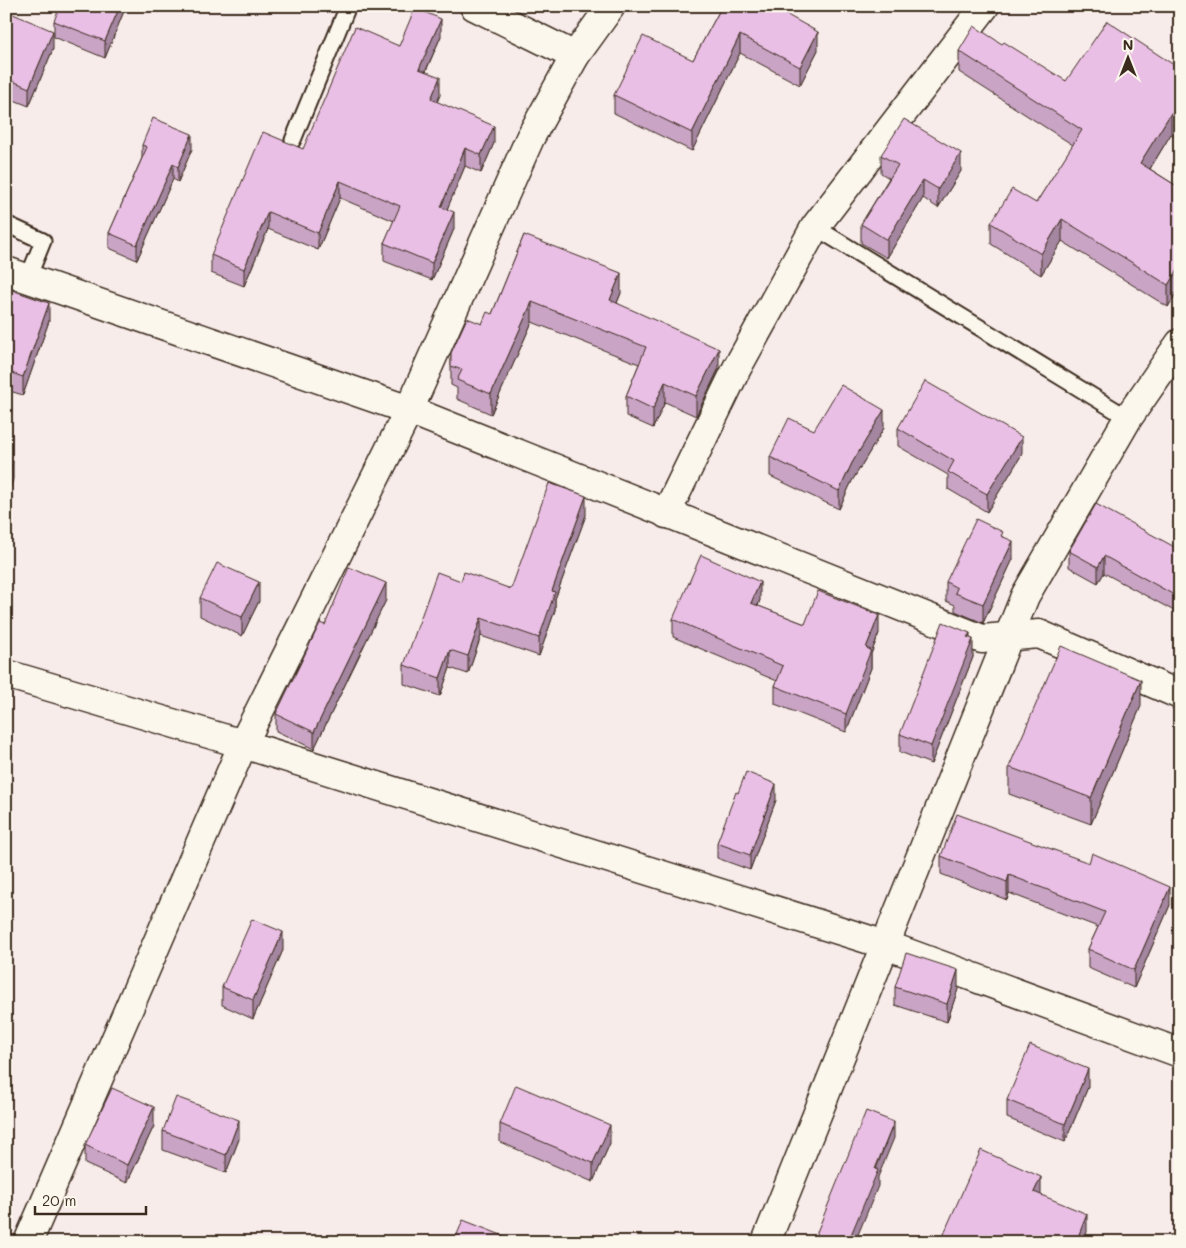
<svg xmlns="http://www.w3.org/2000/svg" width="1186" height="1248" viewBox="0 0 1186 1248" font-family="Mali,sans-serif">
<rect width="100%" height="100%" fill="#f8eceb"/>
<filter id="ink" filterUnits="userSpaceOnUse"><feTurbulence type="fractalNoise" baseFrequency=".02" numOctaves="2"/><feDisplacementMap in="SourceGraphic" scale="10" xChannelSelector="R" yChannelSelector="G"/><feConvolveMatrix kernelMatrix="1 2 1 2 8 2 1 2 1" color-interpolation-filters="sRGB"/></filter>
<g filter="url(#ink)">
<g fill="none" stroke-linecap="round" stroke-linejoin="round">
<g stroke="#3b2a1e" stroke-width="19">
<g id="lane">
<polyline points="293,140 348,6"/>
<polyline points="6,224 43,241 28,278"/>
<polyline points="815,227 1128,418"/>
</g>
</g>
<g stroke="#3b2a1e" stroke-width="31">
<g id="street">
<polyline points="474,6 575,56"/>
<polyline points="6,271 409,410 982,639 1039,634 1180,695"/>
<polyline points="666,514 737,368 815,227 985,6"/>
<polyline points="6,674 243,744 886,945 1180,1053"/>
<polyline points="28,1242 243,744 409,410 530,138 575,56 611,6"/>
<polyline points="766,1242 1025,596 1128,418 1180,343"/>
</g>
</g>
<use href="#lane" stroke="#fbf7ec" stroke-width="15"/>
<use href="#street" stroke="#fbf7ec" stroke-width="28"/>
</g>
<g fill="#c9a4c5" stroke="#3b2a1e">
<polygon points="126,6 105,58 54,37 54,21"/>
<polygon points="722,6 818,50 800,85 740,53 692,151 614,113 614,95 693,60"/>
<polygon points="6,11 53,49 29,106 6,97"/>
<polygon points="441,36 426,71 440,95 437,102 494,143 481,173 465,166 447,209 454,229 432,280 384,261 384,243 394,221 340,198 318,250 268,229 244,286 211,273 211,255 303,149 399,46"/>
<polygon points="959,51 1066,81 1180,69 1180,140 1171,134 1150,169 1180,188 1180,287 1168,307 1062,241 1041,275 991,244 991,223 1036,203 1073,145 959,72"/>
<polygon points="142,145 192,149 178,182 173,179 137,260 109,248 109,233 142,158"/>
<polygon points="881,155 961,171 938,208 923,198 887,258 861,243 861,224 889,178 881,173"/>
<polygon points="524,235 621,293 617,303 719,368 696,416 665,402 653,428 626,416 626,396 639,364 532,322 491,414 457,399 457,388 451,385 451,353 492,314"/>
<polygon points="6,288 49,321 23,395 6,390"/>
<polygon points="1180,413 1180,439 1177,437 1177,419"/>
<polygon points="884,428 852,481 839,509 770,476 770,457 814,430"/>
<polygon points="898,428 1022,454 987,512 948,489 948,475 898,446"/>
<polygon points="586,515 555,599 555,610 539,656 481,636 468,674 450,668 440,696 404,684 404,665 461,581 511,589"/>
<polygon points="1003,536 1013,559 983,623 955,611 955,605 946,601 946,582"/>
<polygon points="1180,550 1180,606 1176,612 1104,573 1098,583 1069,567 1069,551"/>
<polygon points="200,598 259,601 242,636 200,616"/>
<polygon points="386,600 314,749 276,731 276,714 325,625"/>
<polygon points="760,600 758,606 805,624 879,633 871,654 871,668 846,732 775,704 775,686 777,681 673,637 673,619"/>
<polygon points="970,638 973,657 931,764 900,752 900,734"/>
<polygon points="1141,706 1091,824 1009,794 1009,767"/>
<polygon points="738,793 776,800 750,870 717,858 717,843"/>
<polygon points="941,856 1170,905 1134,988 1088,968 1088,949 1098,927 1009,893 1007,900 941,874"/>
<polygon points="283,950 253,1019 222,1005 222,987"/>
<polygon points="895,987 958,989 947,1022 895,1005"/>
<polygon points="1088,1087 1065,1142 1007,1118 1007,1100"/>
<polygon points="500,1124 610,1143 593,1182 500,1142"/>
<polygon points="154,1126 127,1183 85,1164 85,1145"/>
<polygon points="163,1131 239,1139 226,1173 163,1150"/>
</g>
<g fill="#a486a0" stroke="#3b2a1e">
<polygon points="120,6 126,6 105,58 105,41"/>
<polygon points="441,19 441,36 419,86 419,69"/>
<polygon points="53,31 53,49 29,106 29,88"/>
<polygon points="818,32 818,50 800,85 800,67"/>
<polygon points="740,35 740,53 692,151 692,133"/>
<polygon points="440,77 440,95 431,116 431,99"/>
<polygon points="1171,113 1171,134 1140,185 1140,163"/>
<polygon points="494,126 494,143 481,173 481,155"/>
<polygon points="192,134 192,149 178,182 178,167"/>
<polygon points="465,148 465,166 441,224 441,207"/>
<polygon points="961,153 961,171 938,208 938,189"/>
<polygon points="173,164 173,179 137,260 137,245"/>
<polygon points="923,180 923,198 887,258 887,240"/>
<polygon points="340,181 340,198 318,250 318,233"/>
<polygon points="268,212 268,229 244,286 244,269"/>
<polygon points="454,212 454,229 432,280 432,263"/>
<polygon points="1062,219 1062,241 1041,275 1041,254"/>
<polygon points="1180,266 1180,287 1168,307 1168,285"/>
<polygon points="621,273 621,293 610,320 610,300"/>
<polygon points="532,302 532,322 491,414 491,394"/>
<polygon points="49,303 49,321 23,395 23,377"/>
<polygon points="719,349 719,368 696,416 696,396"/>
<polygon points="665,382 665,402 653,428 653,409"/>
<polygon points="884,410 884,428 852,481 839,509 839,491 852,463"/>
<polygon points="1022,437 1022,454 987,512 987,494"/>
<polygon points="13,461 13,479 6,503 6,485"/>
<polygon points="586,496 586,515 555,599 555,610 539,656 539,638 552,591"/>
<polygon points="1013,541 1013,559 983,623 983,604"/>
<polygon points="1104,556 1104,573 1098,583 1098,567"/>
<polygon points="259,582 259,601 242,636 242,617"/>
<polygon points="760,582 760,600 751,621 751,603"/>
<polygon points="386,583 386,600 314,749 314,732"/>
<polygon points="1180,589 1180,606 1176,612 1176,596"/>
<polygon points="879,615 879,633 871,654 871,668 846,732 846,714 866,648"/>
<polygon points="481,618 481,636 468,674 468,656"/>
<polygon points="970,633 970,647 973,639 973,657 931,764 931,746"/>
<polygon points="450,650 450,668 440,696 440,678"/>
<polygon points="1141,680 1141,706 1091,824 1091,798"/>
<polygon points="776,784 776,800 750,870 750,855"/>
<polygon points="1009,875 1009,893 1007,900 1007,882"/>
<polygon points="1170,887 1170,905 1134,988 1134,970"/>
<polygon points="283,932 283,950 253,1019 253,1000"/>
<polygon points="958,970 958,989 947,1022 947,1004"/>
<polygon points="1088,1069 1088,1087 1065,1142 1065,1124"/>
<polygon points="154,1107 154,1126 127,1183 127,1165"/>
<polygon points="239,1120 239,1139 226,1173 226,1155"/>
<polygon points="894,1122 894,1138 878,1177 878,1186 855,1242 848,1242"/>
<polygon points="610,1125 610,1143 593,1182 593,1163"/>
<polygon points="1041,1177 1041,1196 1034,1192"/>
<polygon points="1087,1214 1087,1232 1083,1242 1076,1242"/>
</g>
<g fill="#eabfe5" stroke="#3b2a1e">
<polygon points="60,6 120,6 105,41 54,21"/>
<polygon points="722,6 771,6 818,32 800,67 740,35 692,133 614,95 643,36 693,60"/>
<polygon points="415,8 441,19 419,69 440,77 431,99 494,126 481,155 465,148 441,207 454,212 432,263 384,243 400,206 340,181 318,233 268,212 244,269 211,255 263,132 303,149 355,27 399,46"/>
<polygon points="6,11 53,31 29,88 6,78"/>
<polygon points="1107,21 1180,69 1180,119 1171,113 1140,163 1180,188 1180,266 1168,285 1062,219 1041,254 991,223 1012,189 1036,203 1082,130 959,51 974,26 1002,44 1004,42 1066,81"/>
<polygon points="153,118 192,134 178,167 173,164 137,245 109,233 147,147 142,145"/>
<polygon points="904,119 961,153 938,189 923,180 887,240 861,224 898,165 881,155"/>
<polygon points="524,235 621,273 610,300 719,349 696,396 665,382 653,409 626,396 646,347 532,302 491,394 457,380 462,370 451,366 451,353 467,318 482,324 487,312 492,314"/>
<polygon points="6,288 49,303 23,377 6,371"/>
<polygon points="925,381 1022,437 987,494 948,472 954,461 898,428"/>
<polygon points="841,385 884,410 852,463 839,491 770,457 789,418 814,430"/>
<polygon points="1180,413 1180,420 1177,419"/>
<polygon points="6,459 13,461 6,485"/>
<polygon points="549,483 586,496 552,591 555,592 539,638 481,618 468,656 450,650 440,678 404,665 437,572 461,581 464,572 511,589"/>
<polygon points="1096,504 1180,550 1180,589 1176,596 1104,556 1098,567 1069,551"/>
<polygon points="976,519 1003,532 1001,536 1013,541 983,604 955,593 957,588 946,582"/>
<polygon points="701,555 760,582 751,603 805,624 818,591 879,615 866,648 871,650 846,714 775,686 783,666 673,619"/>
<polygon points="217,563 259,582 242,617 200,598"/>
<polygon points="349,567 386,583 314,732 276,714 320,623 325,625"/>
<polygon points="943,622 970,633 967,637 973,639 931,746 900,734"/>
<polygon points="1061,646 1141,680 1091,798 1009,767"/>
<polygon points="746,772 776,784 750,855 717,843 736,792 738,793"/>
<polygon points="957,814 1089,863 1092,853 1170,887 1134,970 1088,949 1105,912 1009,875 1007,882 941,856"/>
<polygon points="252,919 283,932 253,1000 222,987"/>
<polygon points="906,953 958,970 947,1004 895,987"/>
<polygon points="1030,1045 1088,1069 1065,1124 1007,1100"/>
<polygon points="516,1085 610,1125 593,1163 500,1124"/>
<polygon points="112,1088 154,1107 127,1165 85,1145"/>
<polygon points="176,1097 239,1120 226,1155 163,1131"/>
<polygon points="866,1111 894,1122 875,1169 878,1170 848,1242 813,1242"/>
<polygon points="981,1150 1041,1177 1034,1192 1087,1214 1076,1242 941,1242 948,1224"/>
<polygon points="463,1220 514,1240 513,1242 454,1242"/>
</g>
</g>
<rect width="1186" height="1248" fill="none" stroke="#fbf7ec" stroke-width="25"/>
<rect x="12" y="12" width="1161" height="1223" fill="none" stroke="#3b2a1e" stroke-width="2" filter="url(#ink)"/>
<g transform="translate(1128 58)" stroke="#fbf7ec" stroke-width="4" paint-order="stroke">
<path d="M0-4L9 19L0 12L-9 19Z" fill="#3b2a1e"/>
<text y="-8" font-size="14" font-weight="bold" text-anchor="middle" fill="#3b2a1e">N</text>
</g>
<path d="M35 1206v8h111v-8" fill="none" stroke="#3b2a1e" stroke-width="2.5"/>
<text x="42" y="1206" font-size="15" fill="#3b2a1e" stroke="#fbf7ec" stroke-width="4" paint-order="stroke">20 m</text>
</svg>
